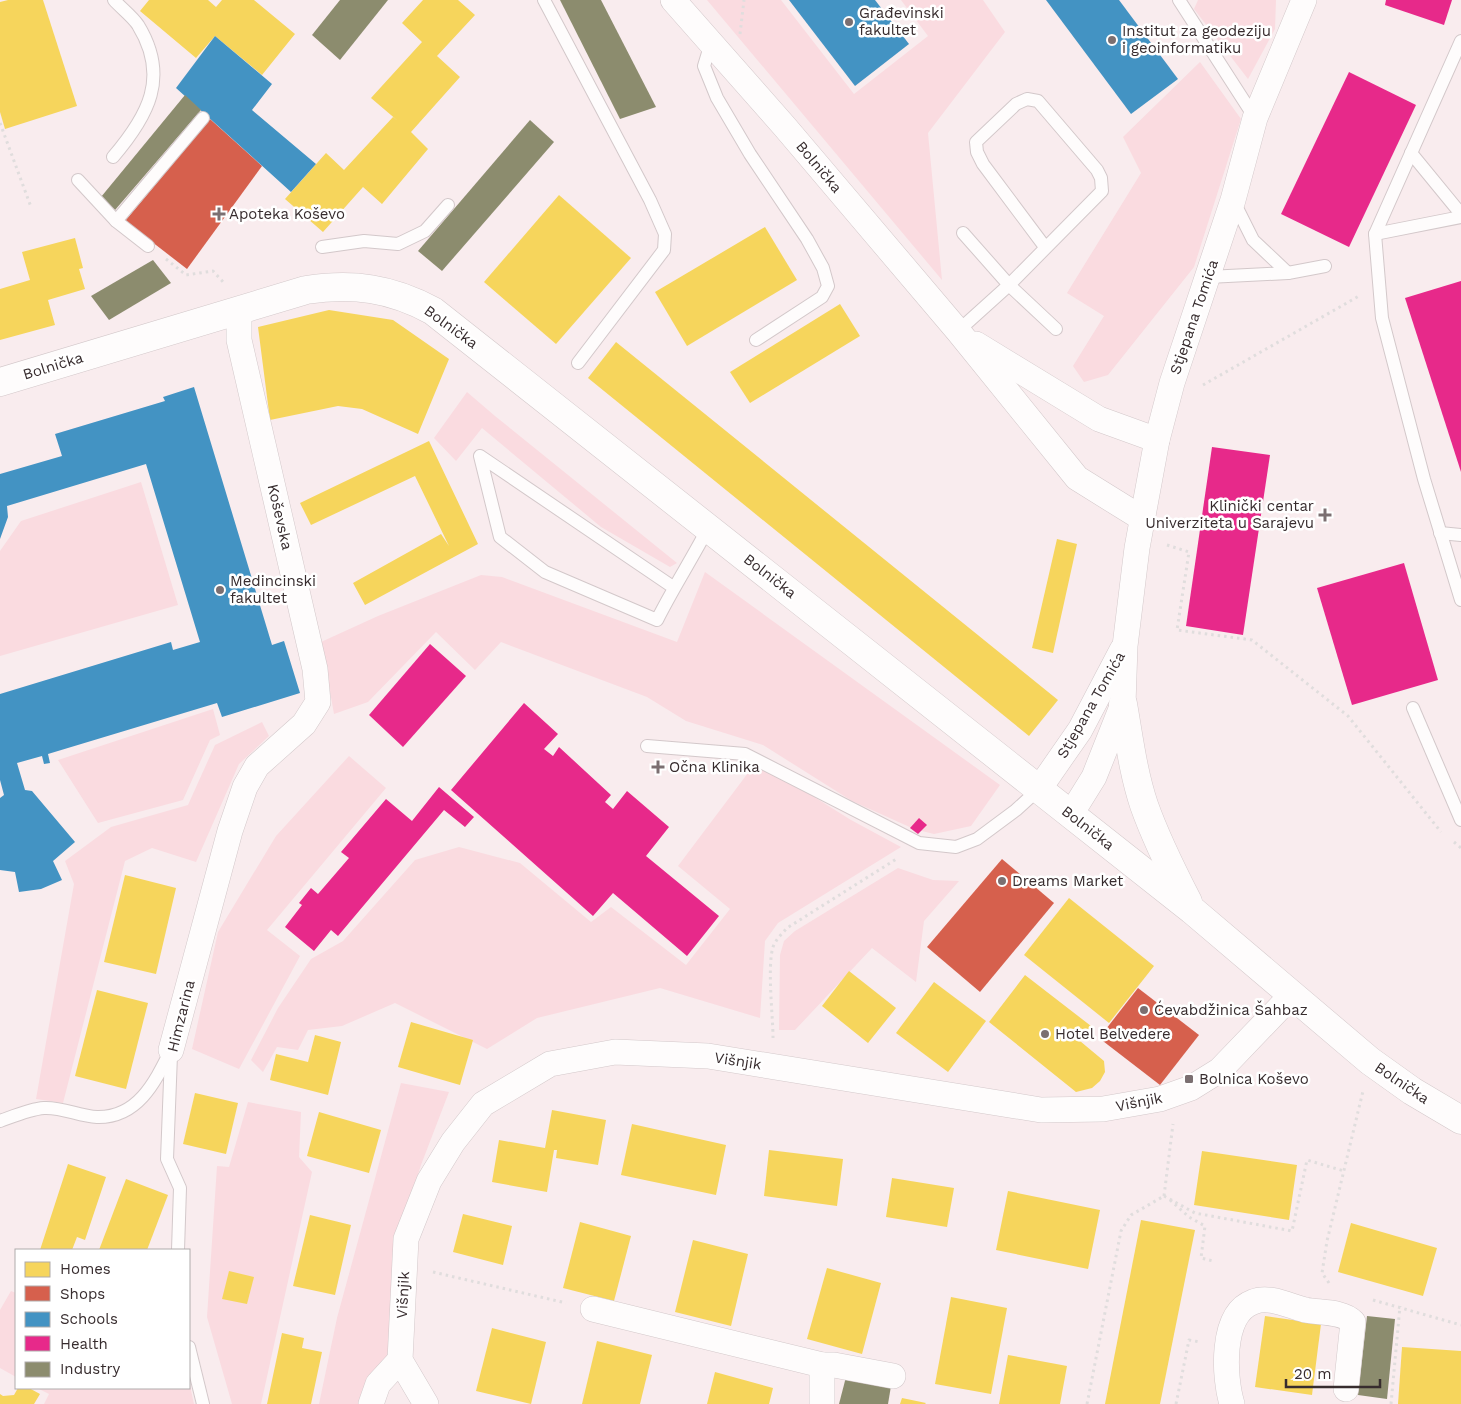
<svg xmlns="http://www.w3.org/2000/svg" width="1461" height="1404" viewBox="0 0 1461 1404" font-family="'Work Sans',sans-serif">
<rect width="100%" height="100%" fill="#f9ecee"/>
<g fill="#fadbe0">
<polygon points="707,0 781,0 854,94 928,36 901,0 983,0 1005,32 928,133 942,280"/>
<polygon points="1198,0 1276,0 1275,29 1248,79 1194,9"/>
<polygon points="1200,62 1241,119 1194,267 1108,375 1084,382 1073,366 1104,316 1067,293 1141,173 1123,137"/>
<polygon points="467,392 495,416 677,563 670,567 601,527 482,428 456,461 434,438"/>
<polygon points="141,482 178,605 0,656 0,551 21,521"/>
<polygon points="705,572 1000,785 971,826 934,834 914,829 852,801 763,745 686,721 647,697 501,642 475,670 436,632 368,702 334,714 321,642 378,616 481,575 502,577 677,642"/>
<polygon points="213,709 220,735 210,740 183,800 98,823 58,760"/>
<polygon points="262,722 269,736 239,764 196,862 152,848 125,861 63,1103 36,1099 74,884 65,861 111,827 188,805 215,745"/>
<polygon points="349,756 386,788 267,930 300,956 239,1069 192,1049 218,932 276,836"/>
<polygon points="757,761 851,820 901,847 778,923 765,941 760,1018 660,988 537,1018 487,1049 395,1003 342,1026 308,1030 298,1050 277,1047 263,1072 251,1060 278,1008 311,959 343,941 415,860 459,847 520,863 591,922 611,907 686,965 730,909 678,866"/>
<polygon points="898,868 933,880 959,881 924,921 916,982 872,948 795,1030 779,1030 780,955 784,941 795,931"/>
<polygon points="401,1083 449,1092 421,1165 399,1234 392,1358 362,1404 319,1404 337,1318"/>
<polygon points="248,1102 301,1112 299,1157 312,1172 261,1404 232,1404 207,1317 217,1166 229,1167"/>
<polygon points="11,1291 16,1293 16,1377 0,1368 0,1310"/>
<polygon points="189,1381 194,1404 44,1404 49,1394 37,1388 189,1388"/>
</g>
<g fill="#f6d55c">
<polygon points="8,0 43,0 77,106 5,129 0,112 0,2"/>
<polygon points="149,0 208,0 216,7 222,0 254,0 295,34 262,75 215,36 196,58 140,11"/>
<polygon points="423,0 458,0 475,15 437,56 460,77 411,132 428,149 382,204 363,187 323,232 285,199 326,153 344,170 393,117 398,121 371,98 422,42 402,23"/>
<polygon points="559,195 631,258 556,344 484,282"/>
<polygon points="765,227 797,280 687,346 655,292"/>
<polygon points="75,238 83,268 79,269 85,289 48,300 55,325 0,340 0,289 30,280 22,252"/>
<polygon points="840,304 860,336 750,403 730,372"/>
<polygon points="329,310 393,320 449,359 418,434 362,409 338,406 270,420 258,327"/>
<polygon points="616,342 1058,700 1029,736 588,378"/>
<polygon points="429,441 478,544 365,605 353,583 441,534 449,546 415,476 311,525 300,503"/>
<polygon points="1057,539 1077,544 1053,653 1032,648"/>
<polygon points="125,875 176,888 156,974 104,962"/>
<polygon points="1069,898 1154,966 1109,1023 1024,955"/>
<polygon points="849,971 896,1008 868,1043 822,1006"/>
<polygon points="1025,975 1091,1026 1080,1041 1104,1061 1105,1072 1100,1081 1092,1088 1076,1092 989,1022"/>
<polygon points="934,982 986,1021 948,1072 896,1033"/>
<polygon points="97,990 148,1003 126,1089 75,1076"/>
<polygon points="411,1022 473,1040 460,1085 398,1067"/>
<polygon points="315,1035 341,1042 328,1095 270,1080 276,1054 308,1062"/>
<polygon points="195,1093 238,1103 226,1154 183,1144"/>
<polygon points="552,1110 606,1120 598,1165 556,1158 557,1150 554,1150 547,1192 492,1182 499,1140 545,1148"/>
<polygon points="319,1112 381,1130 369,1173 307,1156"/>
<polygon points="632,1124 726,1145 716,1195 621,1175"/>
<polygon points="769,1150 843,1159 837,1206 764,1196"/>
<polygon points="1202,1151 1297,1165 1289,1220 1194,1205"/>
<polygon points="68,1164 106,1177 85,1240 77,1237 72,1250 40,1250"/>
<polygon points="892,1178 954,1188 947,1227 886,1217"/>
<polygon points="126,1179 168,1195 147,1250 99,1250"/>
<polygon points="1008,1191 1100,1210 1088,1269 996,1250"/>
<polygon points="463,1214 512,1226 503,1265 453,1252"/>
<polygon points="310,1215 351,1225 335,1295 293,1286"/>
<polygon points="1141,1220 1195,1230 1160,1404 1105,1404"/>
<polygon points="580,1222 631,1236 614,1301 563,1288"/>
<polygon points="1351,1223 1437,1248 1423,1296 1338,1272"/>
<polygon points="693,1240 748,1254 731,1326 675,1312"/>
<polygon points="827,1268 881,1283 862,1354 807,1339"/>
<polygon points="229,1271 254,1277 247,1304 222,1299"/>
<polygon points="951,1297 1007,1308 991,1394 935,1384"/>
<polygon points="1265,1316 1321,1324 1312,1395 1255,1387"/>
<polygon points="492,1328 546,1342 531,1404 476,1391"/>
<polygon points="282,1333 304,1338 302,1348 322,1352 311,1404 267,1404"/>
<polygon points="597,1341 652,1355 640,1404 582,1404"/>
<polygon points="1402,1347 1461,1351 1461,1404 1398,1404"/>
<polygon points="1008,1355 1067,1366 1060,1404 999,1404"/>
<polygon points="715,1372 773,1388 769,1404 707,1404"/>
<polygon points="18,1388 29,1388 40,1394 34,1404 0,1404 0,1394 3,1396 14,1395"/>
<polygon points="902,1398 926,1403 925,1404 900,1404"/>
</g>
<g fill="#d6604d">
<polygon points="210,119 262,166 187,269 125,221"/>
<polygon points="1002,859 1054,903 980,992 927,947"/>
<polygon points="1138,988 1199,1035 1160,1085 1099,1038"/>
</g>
<g fill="#4393c3">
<polygon points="789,0 875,0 909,44 855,86"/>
<polygon points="1046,0 1119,0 1178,79 1131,114"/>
<polygon points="215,36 272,84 252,110 316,164 291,192 176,88"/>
<polygon points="194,387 272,645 284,641 300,693 222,717 217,703 48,754 50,763 44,764 42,756 17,763 25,790 32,791 75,842 53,861 62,880 41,889 19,892 15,872 0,870 0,798 4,795 0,780 0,694 171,642 173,650 200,642 146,464 7,506 8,517 0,539 0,474 62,456 55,434 165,401 163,397"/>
</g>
<g fill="#e7298a">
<polygon points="1386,0 1452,0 1444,25 1385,5"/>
<polygon points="1349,72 1416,105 1349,247 1281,214"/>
<polygon points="1461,281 1461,472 1405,298"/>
<polygon points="1212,447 1270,455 1243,635 1186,626"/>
<polygon points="1404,563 1438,680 1352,705 1317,588"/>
<polygon points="430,644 466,676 403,747 369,715"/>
<polygon points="524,703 558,734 544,749 553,756 559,747 611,795 605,802 613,809 627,791 669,827 646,856 719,916 687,956 613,893 593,916 451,790"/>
<polygon points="439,787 474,817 465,827 444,810 338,936 331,930 314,951 285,927 302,905 299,903 311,888 318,894 349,858 341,852 386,799 412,821"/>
<polygon points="919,818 927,825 918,834 910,828"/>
</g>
<g fill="#8c8c6e">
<polygon points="340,0 388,0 340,60 312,35"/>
<polygon points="560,0 601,0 656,107 620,119"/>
<polygon points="185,95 201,110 115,210 101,197"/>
<polygon points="530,120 554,142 442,271 418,251"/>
<polygon points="153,260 171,283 109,320 91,296"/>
<polygon points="1367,1316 1395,1319 1387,1399 1358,1395"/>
<polygon points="846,1377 891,1386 888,1404 839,1404"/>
</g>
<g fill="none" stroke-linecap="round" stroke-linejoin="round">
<g stroke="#d3c8ca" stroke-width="14">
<g id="service">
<polyline points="544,0 650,200 665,234 664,250 578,363"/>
<polyline points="1179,0 1255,118"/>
<polyline points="1461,41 1375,234 1382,318 1424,479 1461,600"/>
<polyline points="711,43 704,66 717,98 750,154 807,239 823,268 828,286 822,297 756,340"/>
<polyline points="1411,153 1461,214"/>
<path d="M113,157C148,116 170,77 138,25C132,16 121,8 114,0"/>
<polyline points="78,180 116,221 148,246"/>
<polyline points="1233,200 1253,240 1288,273"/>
<polyline points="116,221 203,118"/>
<polyline points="963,233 1009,285 1056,329"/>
<polyline points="1375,234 1461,217"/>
<polyline points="322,247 364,241 398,244 425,231 448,205"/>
<polyline points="1208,277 1288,273 1325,266"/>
<polyline points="958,331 1009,285 1102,191 1101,178 1097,170 1038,101 1027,99 1016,104 976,142 977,152 983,164 1045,247"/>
<polyline points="1440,533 1461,535"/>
<path d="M673,587L480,456L500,537L545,572L657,620C673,588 692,559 708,528"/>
<polyline points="1413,708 1461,820"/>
<polyline points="647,746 745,754 919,843 956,847 977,839 1016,810 1039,789"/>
<polyline points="171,1055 167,1159 180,1188 178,1250"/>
<path d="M0,1121C14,1116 30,1109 44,1108C62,1107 79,1116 97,1117C138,1118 155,1082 171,1050"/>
<polyline points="189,1347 203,1404"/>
</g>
</g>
<g stroke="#d3c8ca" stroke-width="26">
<g id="minor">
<polyline points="673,0 785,127 958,331 1077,478 1143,519"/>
<polyline points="976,344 1099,419 1157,440"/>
<polyline points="1039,789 1080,730 1122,650"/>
<polyline points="1071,814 1094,777 1123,704 1125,646 1137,548 1157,440 1172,383 1233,200 1255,118 1304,0"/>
<polyline points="171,1050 230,831 245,787 257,766 304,724 318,702 315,669 239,340 239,310"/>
<polyline points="593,1309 822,1365 822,1404"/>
<polyline points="822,1365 834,1365 893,1376"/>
<polyline points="371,1404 378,1384 400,1360"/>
<polyline points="426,1404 400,1360 406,1239 429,1181 453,1142 483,1104 550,1064 615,1052 708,1056 1041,1110 1103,1109 1160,1099 1191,1088 1220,1070 1291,996"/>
<path d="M1232,1404C1224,1378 1220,1314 1253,1302C1269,1295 1289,1306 1305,1310C1321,1313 1342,1311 1353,1322L1346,1389"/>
</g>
</g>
<g stroke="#d3c8ca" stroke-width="29">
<g id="tertiary">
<path d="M0,382L306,290C353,283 391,288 433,311L1192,910L1370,1061L1412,1091L1461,1120"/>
<path d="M1123,704C1129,738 1133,772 1144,805C1156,839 1172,871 1188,902"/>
</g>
</g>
<g stroke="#e0dddd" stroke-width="3" stroke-dasharray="2.5 4" stroke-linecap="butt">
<polyline points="740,34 744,0"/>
<polyline points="0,123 31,207"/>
<polyline points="166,259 186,275 213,271 225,284"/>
<polyline points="1203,385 1359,296"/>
<polyline points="1167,545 1189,552 1177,630 1252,640 1348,716 1441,832"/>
<polyline points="1454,842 1461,848"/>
<path d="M773,1038C773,1016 767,967 773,947C776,939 782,934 787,928L898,858"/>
<polyline points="1164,1196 1195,1213 1292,1231 1307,1160 1344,1171"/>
<polyline points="1164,1196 1173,1124"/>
<polyline points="1170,1200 1189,1217 1205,1226 1201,1258 1213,1261"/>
<polyline points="433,1272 566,1303"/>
<polyline points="1329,1283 1322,1273 1327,1241 1363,1091"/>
<polyline points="1373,1300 1461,1325"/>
<polyline points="1087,1404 1121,1231 1131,1215 1164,1196"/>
<polyline points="1176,1404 1189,1340 1200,1342"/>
<polyline points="1391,1404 1400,1306"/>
</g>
<use href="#service" stroke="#fefcfc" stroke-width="12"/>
<use href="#minor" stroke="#fefcfc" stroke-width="25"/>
<use href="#tertiary" stroke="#fefcfc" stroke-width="28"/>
</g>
<g fill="#7b6f71" stroke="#fff" stroke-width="2">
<circle cx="849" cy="22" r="5"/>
<circle cx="1112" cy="40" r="5"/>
<path d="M216.5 206.5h5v5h5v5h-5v5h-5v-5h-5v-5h5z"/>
<path d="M1322.5 507.5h5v5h5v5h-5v5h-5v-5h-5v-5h5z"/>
<circle cx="220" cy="590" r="5"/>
<path d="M655.5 759.5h5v5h5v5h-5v5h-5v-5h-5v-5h5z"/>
<circle cx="1002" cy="881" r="5"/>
<circle cx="1144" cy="1010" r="5"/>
<circle cx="1045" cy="1034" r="5"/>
<rect x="1184" y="1074" width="10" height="10" rx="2.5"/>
</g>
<g text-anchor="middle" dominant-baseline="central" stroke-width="5" stroke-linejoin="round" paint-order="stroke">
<g font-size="15" fill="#372c2e" stroke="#fff" text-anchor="start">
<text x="859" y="13">Građevinski<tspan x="859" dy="17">fakultet</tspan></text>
<text x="1122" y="31">Institut za geodeziju<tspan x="1122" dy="17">i geoinformatiku</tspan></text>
<text x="229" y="214">Apoteka Koševo</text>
<text x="1314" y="506" text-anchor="end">Klinički centar<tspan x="1314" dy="17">Univerziteta u Sarajevu</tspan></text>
<text x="230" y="581">Medincinski<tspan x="230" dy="17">fakultet</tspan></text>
<text x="669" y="767">Očna Klinika</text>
<text x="1012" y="881">Dreams Market</text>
<text x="1154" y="1010">Ćevabdžinica Šahbaz</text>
<text x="1055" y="1034">Hotel Belvedere</text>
<text x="1199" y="1079">Bolnica Koševo</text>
</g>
<g font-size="15" fill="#372c2e" stroke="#fff">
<text transform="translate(819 167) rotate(50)">Bolnička</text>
<text transform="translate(1194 317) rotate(-71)">Stjepana Tomića</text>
<text transform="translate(451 327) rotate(36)">Bolnička</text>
<text transform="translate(53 366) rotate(-17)">Bolnička</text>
<text transform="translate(280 517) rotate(77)">Koševska</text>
<text transform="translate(770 576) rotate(38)">Bolnička</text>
<text transform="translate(1091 705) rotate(-60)">Stjepana Tomića</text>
<text transform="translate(1088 828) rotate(38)">Bolnička</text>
<text transform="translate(181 1016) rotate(-76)">Himzarina</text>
<text transform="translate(738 1061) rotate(9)">Višnjik</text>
<text transform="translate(1402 1083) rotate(34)">Bolnička</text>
<text transform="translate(1139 1102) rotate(-11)">Višnjik</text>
<text transform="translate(403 1295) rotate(-87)">Višnjik</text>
</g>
</g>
<rect x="15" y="1249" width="175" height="140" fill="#ffffff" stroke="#afabab"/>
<rect x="25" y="1262" width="25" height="15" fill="#f6d55c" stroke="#afabab"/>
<text x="60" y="1274" font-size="15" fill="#372c2e">Homes</text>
<rect x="25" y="1286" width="25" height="15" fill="#d6604d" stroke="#afabab"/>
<text x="60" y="1299" font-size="15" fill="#372c2e">Shops</text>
<rect x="25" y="1312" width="25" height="15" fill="#4393c3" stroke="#afabab"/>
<text x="60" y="1324" font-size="15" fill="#372c2e">Schools</text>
<rect x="25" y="1336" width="25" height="15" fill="#e7298a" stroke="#afabab"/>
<text x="60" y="1349" font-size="15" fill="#372c2e">Health</text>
<rect x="25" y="1362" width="25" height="15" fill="#8c8c6e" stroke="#afabab"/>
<text x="60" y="1374" font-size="15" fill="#372c2e">Industry</text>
<path d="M1286 1379v8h94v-8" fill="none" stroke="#372c2e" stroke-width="2.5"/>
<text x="1294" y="1379" font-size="15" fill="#372c2e" stroke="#ffffff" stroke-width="4" paint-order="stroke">20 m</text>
</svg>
